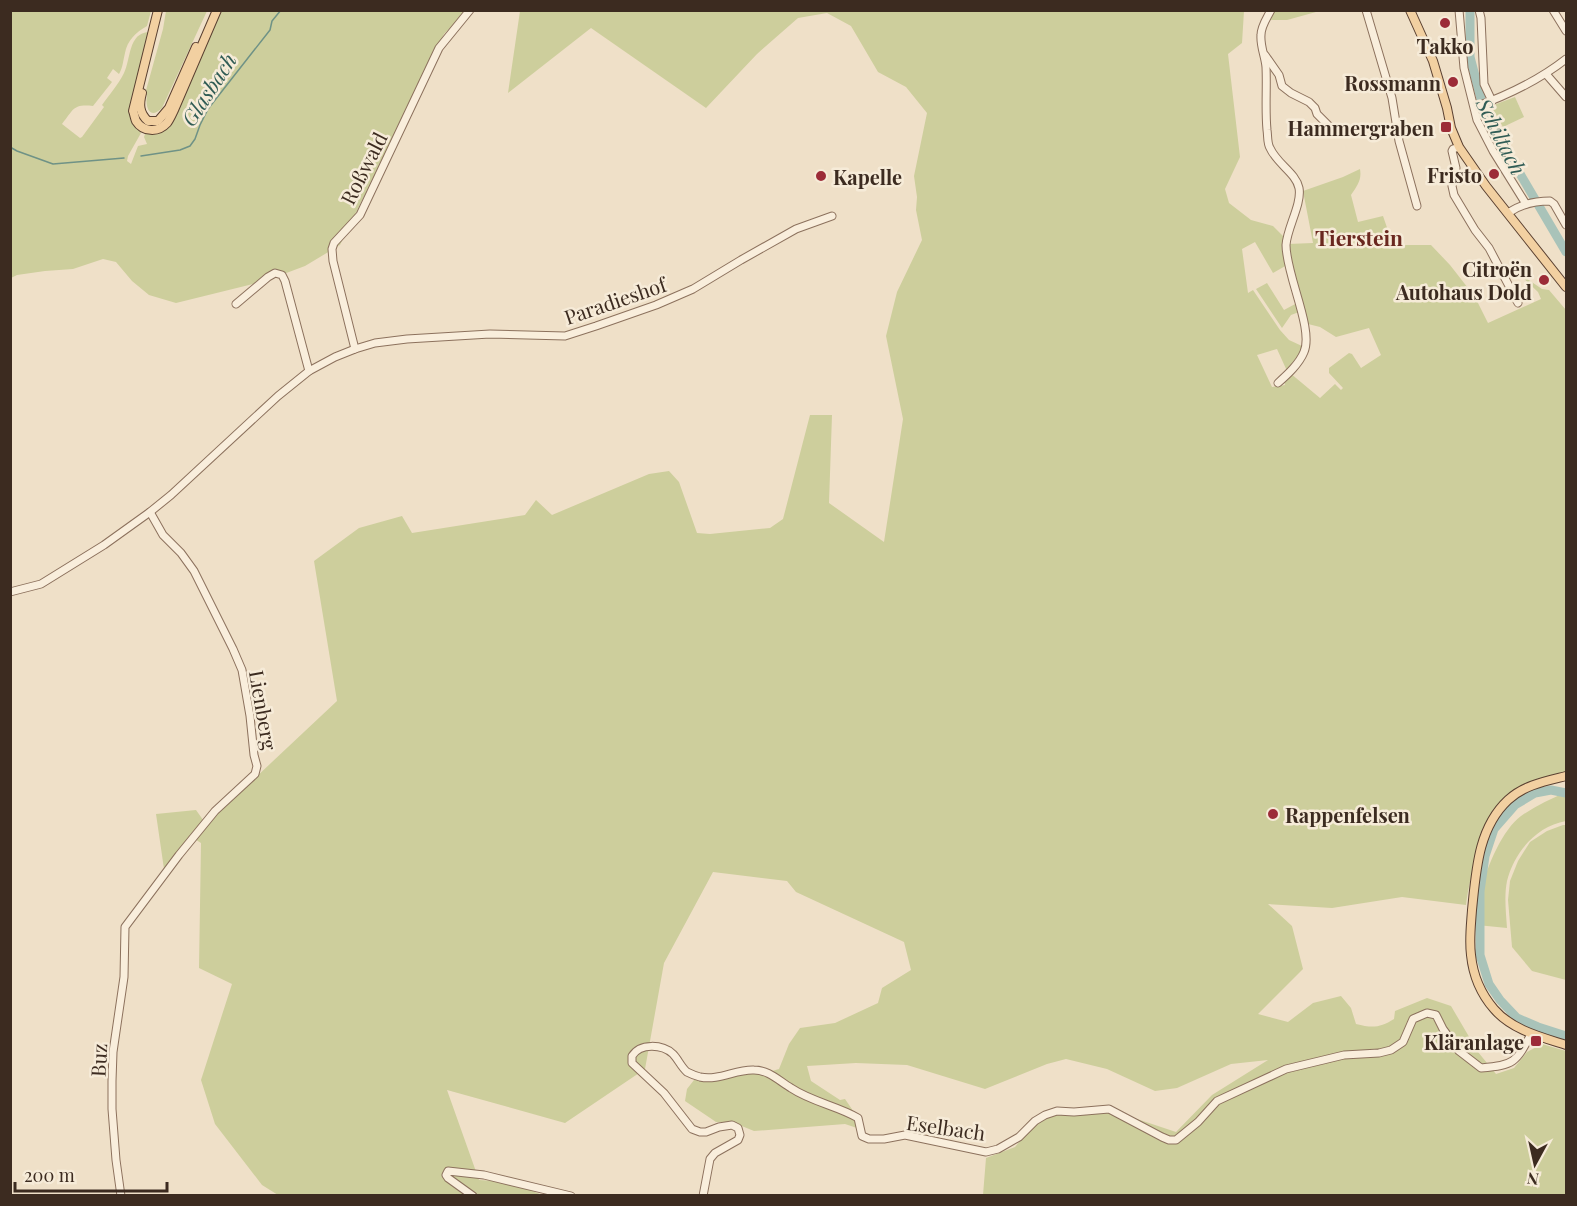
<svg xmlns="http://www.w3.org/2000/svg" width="1577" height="1206" viewBox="0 0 1577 1206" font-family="'Playfair Display',serif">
<rect width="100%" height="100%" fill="#efe0c8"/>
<g fill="#cdce9c">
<path d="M11,11H151L147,26C136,32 127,41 125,53C123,61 123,67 119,74L113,69L107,78L112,82L93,106C73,104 74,109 62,124L80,138L82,137L104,107L102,105C109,95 118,85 124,73C131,59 128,33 149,32L130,110L132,121L141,133L128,156L127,161L131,164L138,146L147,144L144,137L145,134L146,133C156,135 164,133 170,125L221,11H466L444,34L340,245L305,266L265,281L176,303L149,295L132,281L116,262L103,259L73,269L45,271L17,275L11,278Z"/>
<path d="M166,11H207L162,108C149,121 145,106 147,95L145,94L163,29Z"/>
<path d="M520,11H1244L1242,43L1228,54L1240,157L1225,189L1229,203L1251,220L1273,226L1285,238L1287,265L1273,273L1255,242L1242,249L1248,293L1253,290L1280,330L1289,340L1302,346L1303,348L1287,371L1277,349L1257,355L1272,387L1285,385L1284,381L1290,373L1320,398L1335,384L1341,390L1343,388L1329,373V368L1349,353L1352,354L1361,368L1381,355L1369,328L1336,337L1320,327L1308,324L1305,321L1288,244L1313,243L1303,191L1343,177L1360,169C1362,180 1357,186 1351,195L1358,222L1383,216L1393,245H1431L1450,265L1475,297L1488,323L1541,299L1538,292L1517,272L1542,289L1549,290L1566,310V776C1552,782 1538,789 1524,797C1519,800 1512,803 1508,807C1483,831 1470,872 1466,905L1402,897L1332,908L1268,904L1292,926L1303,969L1258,1014L1288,1022L1313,1003L1341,996L1351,1008L1356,1024C1372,1028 1380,1028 1394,1019L1395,1011L1427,998L1451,1006L1478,1052L1496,1074L1514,1068L1527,1052L1542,1044L1566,1051V1195H983L986,1158L1015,1147L1045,1113L1113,1111L1176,1132L1212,1095L1268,1060L1231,1064L1177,1088L1155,1091L1107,1069L1066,1059L1047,1064L985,1089L907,1065L856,1063L807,1066L811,1081L840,1100L845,1099L858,1118L857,1128L845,1124L754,1131L732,1122H716L685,1101L687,1089L694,1080L732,1076L751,1072L765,1073L779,1069L789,1044L800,1028L835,1023L878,1003L882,988L911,970L904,942L796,892L787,881L713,872L664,963L645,1069L565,1123L447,1090L479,1180L511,1182L542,1195H278L262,1185L215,1124L201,1080L232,984L199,968L201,843L190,836L164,869L156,814L196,810L206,824L337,701L314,561L359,528L402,516L412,533L525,515L536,500L552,515L649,474L669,471L679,482L697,533L710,534L770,528L783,519L810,415H832L829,503L884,542L903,419L886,336L897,292L922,240L916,210L917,197L914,176L927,113L906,87L878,72L851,26L827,13L798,18L757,54L706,108L591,28L508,93Z"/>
<polygon points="1273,11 1317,11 1316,12 1287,20 1270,20"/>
<polygon points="1515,97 1524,117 1503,127 1491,106"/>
<polygon points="1267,283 1284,310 1297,303 1299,312 1291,315 1282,328 1256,289"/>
<path d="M1566,792V821C1536,826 1514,853 1507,881C1504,896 1506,913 1507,928L1477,925C1478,913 1479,899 1482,888C1487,866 1503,829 1521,816C1535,806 1551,799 1566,792Z"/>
<polygon points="1563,825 1566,825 1566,980 1532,971 1512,947 1508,900 1510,881 1518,861 1530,842 1547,831"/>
</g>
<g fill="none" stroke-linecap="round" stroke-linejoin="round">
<g stroke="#6f9286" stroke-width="1.5">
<polyline points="10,147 17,151 53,164 124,158"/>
<polyline points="141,156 180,150 190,146 195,139 200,125 208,109 270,30 272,21 281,10"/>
</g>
<g stroke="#a9c3b9" stroke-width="9">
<polyline points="1470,10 1470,57 1481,99 1489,121 1566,252"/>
<polyline points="1566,793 1551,790 1535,793 1515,805 1494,829 1485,856 1480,891 1480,955 1489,984 1500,1000 1517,1018 1538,1027 1566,1036"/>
</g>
<g stroke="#8c715d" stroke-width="9">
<g id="minor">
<path d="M1271,10C1267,18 1261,26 1261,35C1260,46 1265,56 1266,67C1267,88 1265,109 1267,130C1268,136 1267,143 1270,148C1277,164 1296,173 1299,188C1302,204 1287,228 1286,245C1286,275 1314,329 1304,352C1299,364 1288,374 1278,383"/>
<polyline points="1366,10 1392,98 1399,141 1417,206"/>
<polyline points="1459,10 1464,68 1477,120 1493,151 1526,204"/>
<polyline points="1479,10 1481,18 1484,84 1492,101"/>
<polyline points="1553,10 1566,31"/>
<polyline points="1265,55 1279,75 1282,86 1291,93 1309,102 1315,108 1317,114 1334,131"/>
<polyline points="1546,74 1566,97"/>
<path d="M1475,107C1508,95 1538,81 1566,59"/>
<polyline points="1459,147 1453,149 1452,151 1456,168 1452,186 1454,195 1475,230 1489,248 1518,303"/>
<path d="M1508,213C1521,204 1535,201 1550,201L1554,204L1566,225"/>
<polyline points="236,304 268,277 275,273 282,275 285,281 309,371"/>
<polyline points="355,349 333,261 332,249 334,243 360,215 439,48 470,10"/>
<polyline points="10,592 41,584 104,545 150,512 171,495 278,396 309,371 335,357 355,349 375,343 407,339 490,334 565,336 596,326 656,305 693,289 741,260 796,229 832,216"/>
<polyline points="121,1196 116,1160 112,1109 112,1081 113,1052 124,977 125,927 179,855 215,811 255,774 257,766 254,755 250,716 242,670 233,649 194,571 181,553 163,535 150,512"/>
<polyline points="473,1196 448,1178 446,1175 448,1171 484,1175 571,1196"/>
<path d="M703,1196L710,1159L715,1153L738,1140L740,1135L738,1128L732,1125L719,1127L706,1132H700L692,1129L664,1093L632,1063V1056C640,1043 662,1044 673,1054C678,1059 681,1067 687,1072C691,1074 696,1076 700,1077C719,1081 736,1069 754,1070C769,1070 779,1081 791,1088C812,1102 838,1106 858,1118L862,1136L869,1139H884L905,1135L986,1152L998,1149L1019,1137L1035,1121L1045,1115L1057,1111L1074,1112L1109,1109L1162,1137L1169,1140H1176L1198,1122L1217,1101L1286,1069L1344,1055L1379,1053L1391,1050L1403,1042L1413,1019L1427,1013L1436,1015L1443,1029L1459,1051L1481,1068C1514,1065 1516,1063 1531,1034"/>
</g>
</g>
<g stroke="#5a4031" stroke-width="10">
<g id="major">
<path d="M158,10L133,111C134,113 135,119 136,121C143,132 158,133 167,123C170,119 172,114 174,110L217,10"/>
<polyline points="1410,10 1433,61 1447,108 1451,128 1459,147 1486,186 1566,287"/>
<path d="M142,93C139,104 139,113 148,121H158L169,108L196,47"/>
<path d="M1566,776C1546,781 1524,785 1508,800C1478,828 1476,871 1472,910C1471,925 1469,940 1471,955C1473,975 1481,994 1494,1009C1512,1030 1541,1037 1566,1045"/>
</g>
</g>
<use href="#minor" stroke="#f9eedc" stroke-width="7"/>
<use href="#major" stroke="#f2d0a1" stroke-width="8"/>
</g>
<g fill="#9c2c38" stroke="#f6ebd8" stroke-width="2">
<circle cx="1445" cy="23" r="6"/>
<circle cx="1453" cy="82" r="6"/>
<rect x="1440" y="121" width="12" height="12" rx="3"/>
<circle cx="1494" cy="174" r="6"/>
<circle cx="821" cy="176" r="6"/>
<circle cx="1544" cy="280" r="6"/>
<circle cx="1273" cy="814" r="6"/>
<rect x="1530" y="1035" width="12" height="12" rx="3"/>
</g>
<g text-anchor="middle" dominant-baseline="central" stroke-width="5" stroke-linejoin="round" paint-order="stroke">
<g font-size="20" font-weight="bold" fill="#3c2b20" stroke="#f6ebd8" text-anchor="end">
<text x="1445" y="45" text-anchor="middle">Takko</text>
<text x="1441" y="82">Rossmann</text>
<text x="1434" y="127">Hammergraben</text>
<text x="1482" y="174">Fristo</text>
<text x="833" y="176" text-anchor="start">Kapelle</text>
<text x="1532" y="268">Citroën<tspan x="1532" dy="23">Autohaus Dold</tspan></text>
<text x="1285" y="814" text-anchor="start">Rappenfelsen</text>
<text x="1524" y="1041">Kläranlage</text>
</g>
<g font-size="20" fill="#3c2b20" stroke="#f6ebd8">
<text transform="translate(363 168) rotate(-63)">Roßwald</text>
<text transform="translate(615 300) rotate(-19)">Paradieshof</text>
<text transform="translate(264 710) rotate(80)">Lienberg</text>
<text transform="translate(98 1060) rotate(-87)">Buz</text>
<text transform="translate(946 1127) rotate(8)">Eselbach</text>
</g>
<g font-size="21" font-style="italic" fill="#305c55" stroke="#f6ebd8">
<text transform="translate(208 89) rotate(-57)">Glasbach</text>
<text transform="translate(1502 136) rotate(63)">Schiltach</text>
</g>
<g font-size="21" font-weight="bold" fill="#6a271f" stroke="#f6ebd8">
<text x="1359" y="237">Tierstein</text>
</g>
</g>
<rect width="1577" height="1206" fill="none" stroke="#3c2b20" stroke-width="24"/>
<g transform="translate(1535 1164) rotate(188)" stroke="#f6ebd8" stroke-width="4.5" paint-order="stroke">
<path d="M0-4.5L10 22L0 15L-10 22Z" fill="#3c2b20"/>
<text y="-9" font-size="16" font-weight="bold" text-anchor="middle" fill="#3c2b20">N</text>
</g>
<path d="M15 1182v9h152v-9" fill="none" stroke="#3c2b20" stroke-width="3"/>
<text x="24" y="1182" font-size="18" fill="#3c2b20" stroke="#f6ebd8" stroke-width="4.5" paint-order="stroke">200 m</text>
</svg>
